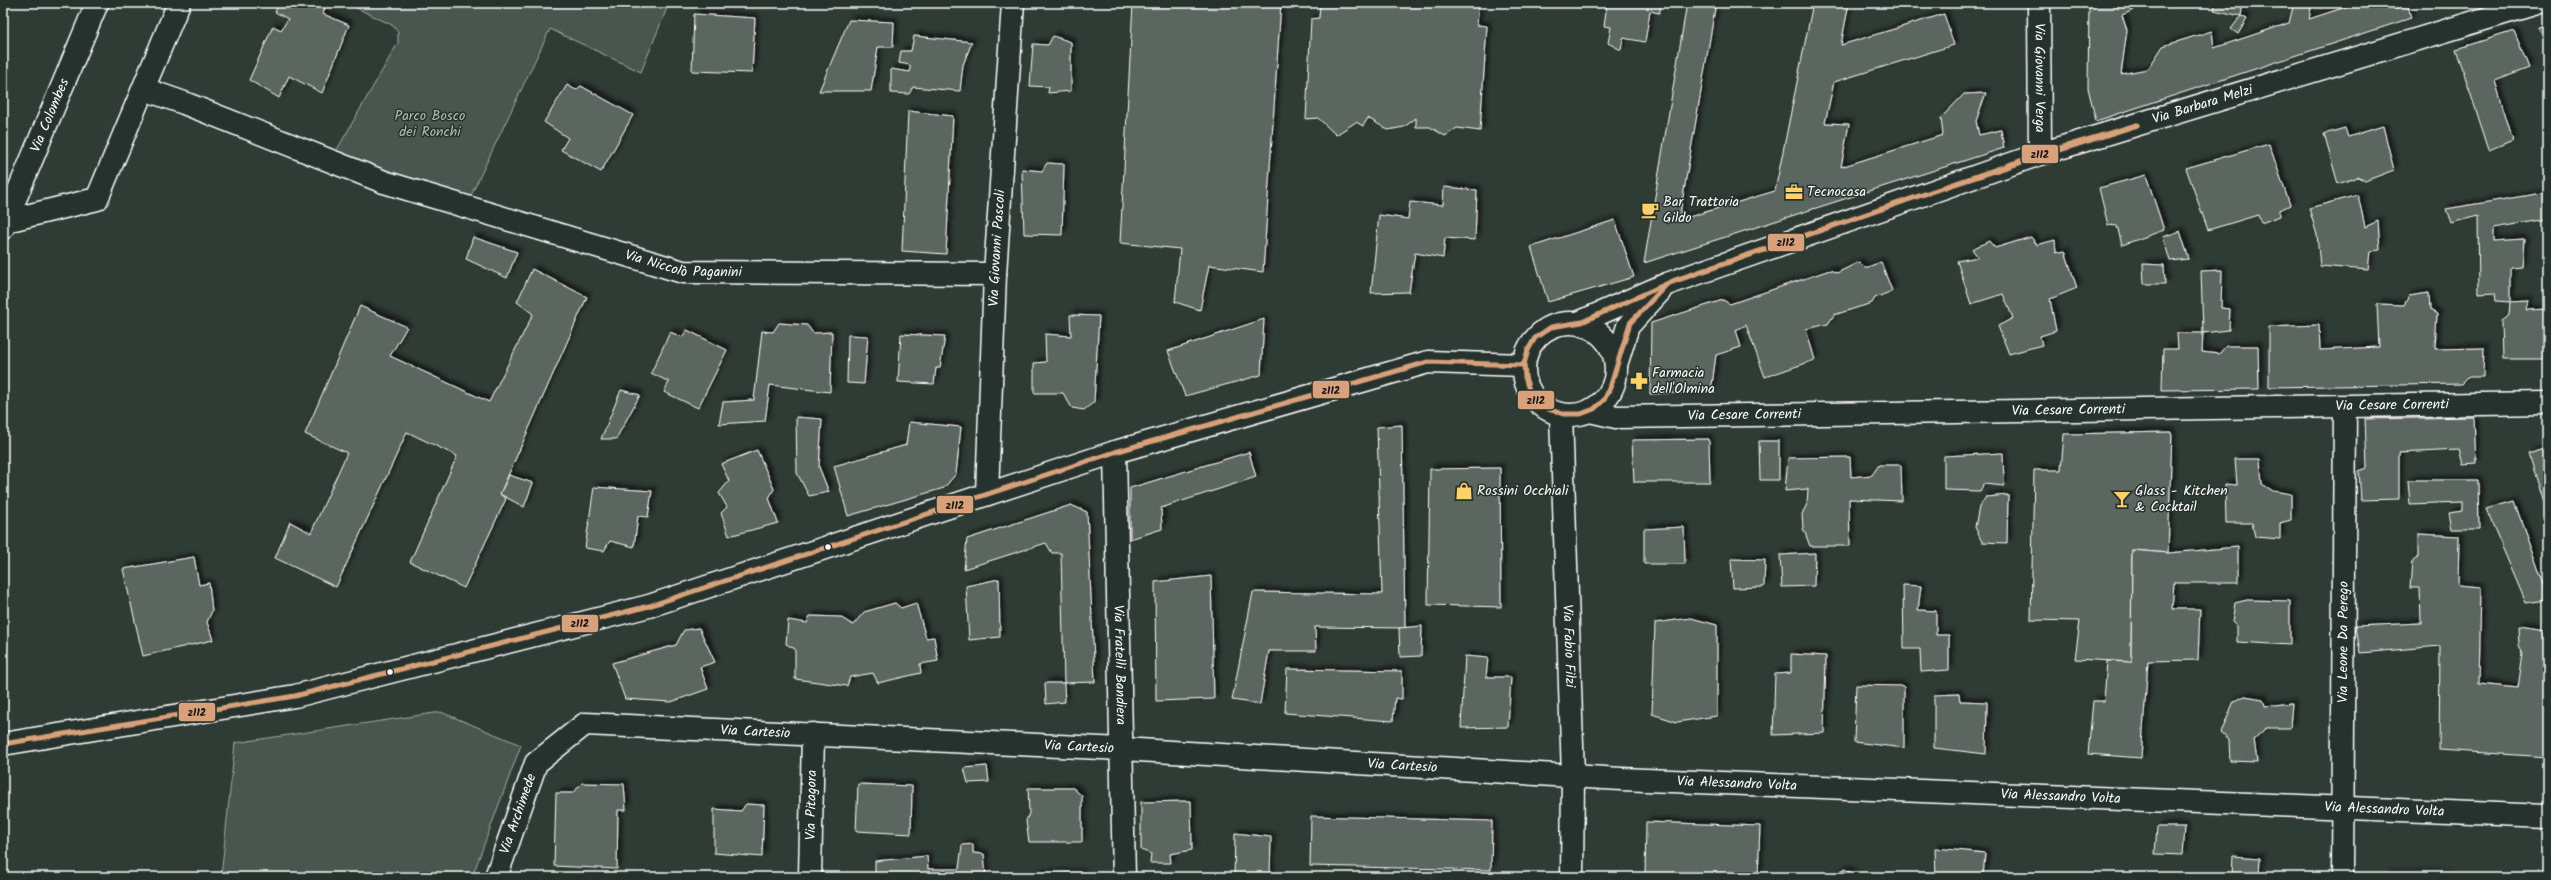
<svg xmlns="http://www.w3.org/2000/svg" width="2551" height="880" viewBox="0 0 2551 880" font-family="Kalam,sans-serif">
<defs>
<filter id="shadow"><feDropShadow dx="3.5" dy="-3.5" stdDeviation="2" flood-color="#0009"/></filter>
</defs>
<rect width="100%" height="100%" fill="#2f3b35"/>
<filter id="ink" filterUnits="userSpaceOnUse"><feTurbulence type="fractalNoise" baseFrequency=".025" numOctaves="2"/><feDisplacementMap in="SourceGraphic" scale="8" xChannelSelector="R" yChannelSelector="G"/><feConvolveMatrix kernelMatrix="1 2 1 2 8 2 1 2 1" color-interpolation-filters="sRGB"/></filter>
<g filter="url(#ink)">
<g fill="#4a544f" stroke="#a4aaa7">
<polygon points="346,3 669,3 641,72 550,29 466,206 366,177 362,186 335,153 398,43 398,32 392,25"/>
<polygon points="441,712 521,745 472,877 221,877 235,743"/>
</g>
<g fill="#5b6661" stroke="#fff" filter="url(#shadow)">
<polygon points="279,3 320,3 326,5 323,14 349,25 322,93 289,76 279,98 249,80 273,26 281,30 288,19 275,12"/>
<polygon points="1125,3 1281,3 1263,272 1209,265 1200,310 1175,302 1180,249 1120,243 1133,3"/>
<polygon points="1320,3 1479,3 1477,25 1487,26 1480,131 1457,128 1445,136 1430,127 1416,127 1416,118 1404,127 1388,130 1368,118 1363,126 1356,122 1336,135 1318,118 1306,119 1311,19 1319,18"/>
<polygon points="1607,3 1662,3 1659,13 1650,11 1645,42 1623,38 1621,50 1608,43 1611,27 1604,26"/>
<polygon points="1687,3 1716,3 1679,220 1775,191 1813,3 1849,3 1841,45 1944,14 1954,45 1834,82 1825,123 1849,124 1841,167 1943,135 1941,118 1964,94 1986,93 1976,121 1979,135 2001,130 2004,148 1644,263"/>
<polygon points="2089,3 2134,3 2134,10 2122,15 2127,30 2121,74 2148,69 2163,46 2212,31 2214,48 2289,23 2294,3 2312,3 2309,19 2358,3 2392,3 2393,9 2408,5 2411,18 2096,121 2088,88"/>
<polygon points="2215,3 2243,3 2241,16 2214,10"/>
<polygon points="694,14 755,18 752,73 692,71"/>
<polygon points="2241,16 2247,19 2238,34 2231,29"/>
<polygon points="849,20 894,22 893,47 878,47 871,91 819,91"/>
<polygon points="2548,25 2548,54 2539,27"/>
<polygon points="2514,31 2529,68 2495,81 2513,140 2489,150 2456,49"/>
<polygon points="914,36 972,42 963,65 960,91 913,87 909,94 891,93 891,69 910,72 910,65 899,63 901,51 911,51"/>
<polygon points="1053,36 1071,42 1071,91 1048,93 1049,87 1030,86 1033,44 1048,45"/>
<polygon points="567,85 576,90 581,86 633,115 601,172 561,150 568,138 544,122"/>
<polygon points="908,111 953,116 946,254 902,251"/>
<polygon points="2383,126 2394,170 2365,181 2358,177 2338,184 2324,134 2345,128 2348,137"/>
<polygon points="2269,144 2290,205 2280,210 2280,216 2261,223 2258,215 2208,230 2186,168"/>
<polygon points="1047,163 1064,164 1062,235 1024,234 1022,169 1042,171"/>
<polygon points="2146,175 2164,230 2122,245 2117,226 2108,225 2099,188"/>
<polygon points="1444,187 1477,190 1475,240 1445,238 1443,258 1415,253 1409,292 1371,293 1379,215 1408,219 1410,202 1443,205"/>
<polygon points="2548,192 2548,219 2494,228 2494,241 2524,239 2522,267 2510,268 2510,302 2496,301 2495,293 2479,294 2478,216 2451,223 2446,209"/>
<polygon points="2358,195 2365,227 2378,221 2380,250 2370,251 2368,270 2320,266 2317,235 2309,208"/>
<polygon points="1615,220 1634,277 1548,302 1531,247"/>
<polygon points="2180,231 2189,259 2170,261 2163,237"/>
<polygon points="473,237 517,252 507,278 466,259"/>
<polygon points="2031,237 2037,245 2055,240 2056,253 2065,251 2077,288 2050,299 2056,331 2040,336 2042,345 2009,354 1998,326 2013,318 2003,294 1971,304 1957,261 1978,257 1972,249 1989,241 1995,248"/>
<polygon points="1859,262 1865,268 1881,262 1892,291 1875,298 1872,303 1834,315 1828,324 1806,329 1815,360 1765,377 1746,325 1736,330 1741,347 1716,355 1711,392 1650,394 1651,323 1723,300 1730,304 1830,270 1837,273"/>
<polygon points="2143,264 2164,265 2165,284 2144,284"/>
<polygon points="532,269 587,297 500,494 506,499 464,588 410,562 457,456 407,432 336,587 275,558 290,522 311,533 347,453 305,434 360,306 407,327 390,356 489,402 533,314 517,302"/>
<polygon points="2222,270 2221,308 2230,309 2229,330 2203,333 2201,271"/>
<polygon points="2429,293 2430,310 2437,314 2435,349 2484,348 2483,377 2469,377 2462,384 2269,387 2269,327 2319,325 2320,350 2379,347 2377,304 2404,305 2409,296"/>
<polygon points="2529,301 2527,310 2548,309 2548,359 2502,359 2501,321 2509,315 2510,302"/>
<polygon points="1070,315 1099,316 1094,402 1084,410 1072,408 1063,393 1034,393 1034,363 1046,362 1045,334 1071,336"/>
<polygon points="1264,319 1261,375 1185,396 1168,351"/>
<polygon points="779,323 807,325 813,333 832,332 830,392 770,385 765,421 719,424 723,402 754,400 762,331 773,332"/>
<polygon points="687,330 727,350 698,408 664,392 669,382 651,373 670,332 682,337"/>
<polygon points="2177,333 2203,333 2202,352 2219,354 2226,346 2258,346 2259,389 2162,390 2163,349 2178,349"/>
<polygon points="901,334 945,336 940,368 936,368 934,384 898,382"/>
<polygon points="848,335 868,336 864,384 847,383"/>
<polygon points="621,390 640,395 616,439 601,439"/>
<polygon points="796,417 822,419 819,467 829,492 809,496 797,473"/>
<polygon points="2474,417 2476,463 2463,464 2459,450 2399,453 2399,499 2361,500 2359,471 2367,468 2365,419"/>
<polygon points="909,422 961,427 956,474 944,488 848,516 834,466 906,445"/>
<polygon points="1402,425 1405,628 1315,627 1316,651 1269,651 1260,704 1232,700 1253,592 1382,594 1377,427"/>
<polygon points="2172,432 2168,553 2132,550 2131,662 2075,659 2080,621 2031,620 2034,470 2061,470 2064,434"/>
<polygon points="1709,439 1710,482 1634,482 1632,440"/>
<polygon points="1759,441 1779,441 1779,480 1760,480"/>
<polygon points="2548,448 2548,502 2543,503 2528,454"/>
<polygon points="757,450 774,489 769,498 778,523 729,536 721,513 727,507 719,493 729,481 721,464"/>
<polygon points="1249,452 1256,477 1161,508 1162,529 1130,539 1130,488"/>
<polygon points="2003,453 2004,486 1984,484 1980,491 1944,490 1944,456"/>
<polygon points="1850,457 1851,477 1872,475 1879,465 1901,465 1902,501 1849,499 1850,546 1810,546 1803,528 1802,514 1807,504 1808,489 1785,491 1788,458"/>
<polygon points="2235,459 2260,459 2262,484 2273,491 2291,494 2291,520 2280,523 2280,539 2255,537 2252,523 2226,523 2225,484 2237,485"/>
<polygon points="1500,468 1501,607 1428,605 1430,469"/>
<polygon points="509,475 533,483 524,507 500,494"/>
<polygon points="2408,480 2478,480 2479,529 2452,529 2449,513 2462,511 2462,502 2410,504"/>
<polygon points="594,487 652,491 648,517 638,516 634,547 610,541 604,551 585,548"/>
<polygon points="2008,495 2007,543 1982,542 1975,527 1979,507 1986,497"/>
<polygon points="2514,501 2548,596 2548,600 2526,603 2486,509"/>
<polygon points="1071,505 1087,512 1095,682 1064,683 1061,553 1052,553 1046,543 964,569 967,539"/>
<polygon points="1684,527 1685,564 1644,564 1644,529"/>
<polygon points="2418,534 2459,536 2458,585 2481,587 2479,684 2518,688 2523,653 2519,645 2518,626 2548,630 2548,757 2439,750 2440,646 2360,653 2356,626 2421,623 2420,588 2410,588 2412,561 2418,557"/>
<polygon points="2238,547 2238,583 2174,583 2172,609 2200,609 2198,660 2148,661 2141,758 2088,754 2093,701 2104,701 2107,661 2131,662 2132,550 2168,553"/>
<polygon points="1815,553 1814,586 1782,587 1780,555"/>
<polygon points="194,557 199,585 209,583 212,611 207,622 213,640 143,656 123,569"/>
<polygon points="1731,559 1765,560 1764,587 1733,588"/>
<polygon points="1211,576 1214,699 1156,701 1155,582"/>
<polygon points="999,579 1000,637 969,640 966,586"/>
<polygon points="1903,585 1921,586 1918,610 1936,611 1936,635 1949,635 1949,670 1921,672 1920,649 1904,649"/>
<polygon points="2247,600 2290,601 2290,645 2237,642 2237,627 2232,622 2235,603"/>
<polygon points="895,603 901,608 916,603 926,638 934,637 938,661 920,664 921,673 878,683 873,673 850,677 847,686 795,679 795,649 786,644 788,620 807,623 810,616 840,617 853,625 864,612"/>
<polygon points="1691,618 1717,625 1717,716 1677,722 1652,714 1655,623"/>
<polygon points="1422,626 1421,656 1400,657 1399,628"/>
<polygon points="699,628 715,662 700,667 708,689 671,702 625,699 612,663 676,645 684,630"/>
<polygon points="1791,654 1826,656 1824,733 1773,735 1775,674 1791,673"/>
<polygon points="1465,656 1488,658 1486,677 1511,677 1508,727 1461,728"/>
<polygon points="1287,669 1402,671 1402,699 1395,698 1393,721 1285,713"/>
<polygon points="1045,683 1064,683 1065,702 1046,704"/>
<polygon points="1856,685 1904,686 1904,748 1854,742"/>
<polygon points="1959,694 1960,701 1987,702 1986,754 1934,748 1934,695"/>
<polygon points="2245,696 2263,699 2265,706 2292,703 2290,728 2266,728 2254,739 2257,762 2230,761 2229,740 2221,733 2234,701"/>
<polygon points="987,766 989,782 968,783 964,768"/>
<polygon points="582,783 624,784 626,810 618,810 617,869 554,866 556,793 573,793"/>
<polygon points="858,784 912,786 911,834 856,831"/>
<polygon points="1028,788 1073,788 1082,796 1082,842 1029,842 1026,821 1029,813"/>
<polygon points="1191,801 1192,850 1170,854 1171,863 1150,863 1151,854 1141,850 1141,802"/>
<polygon points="746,804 764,805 762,857 714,853 714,809 741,811"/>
<polygon points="1311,816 1492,821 1491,870 1310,866"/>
<polygon points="1646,822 1760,826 1758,877 1645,877"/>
<polygon points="2157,827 2185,827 2183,855 2155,854"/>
<polygon points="1235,833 1271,837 1270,877 1234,877"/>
<polygon points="973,844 973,853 984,854 986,877 875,877 875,861 927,856 928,869 959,869 962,845"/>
<polygon points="1935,848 1985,853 1983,877 1936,877"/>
<polygon points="2233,856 2260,858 2259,877 2232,877"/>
<polygon points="1845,869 1858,877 1835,877"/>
<polygon points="1082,873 1083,877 1035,877 1034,874"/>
<polygon points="2387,874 2446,875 2387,877"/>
<polygon points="633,876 656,877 633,877"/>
</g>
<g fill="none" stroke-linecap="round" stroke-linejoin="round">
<g stroke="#fff" stroke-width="25">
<g id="street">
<path id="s1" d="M2039,3L2040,154"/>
<path id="s2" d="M144,89L184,103L384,182L683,272L995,274"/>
<polyline points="6,221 97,199 179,3"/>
<path id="s3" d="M3,228L97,3"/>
<path id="s4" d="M1590,411L1616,417L2548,403"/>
<path id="s5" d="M1561,414L1573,776L1572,877"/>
<path id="s6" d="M1115,452L1124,877"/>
<path id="s7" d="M987,494L995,274L1013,3"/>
<path id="s8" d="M496,877L536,763L585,724L1122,749L1621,779L2548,816"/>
<path id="s9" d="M810,877L813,734"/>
<path id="s10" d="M2342,877L2345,407"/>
</g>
</g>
<g stroke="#fff" stroke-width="25">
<g id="secondary">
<circle cx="1570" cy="369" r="46"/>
<path id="s11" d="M1578,323L1667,284L2040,154L2537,3"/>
<polyline points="1616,365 1628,326 1660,291"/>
<polyline points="3,744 295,696 649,606 1115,452 1428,362 1524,365"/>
</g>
</g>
<use href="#street" stroke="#26332d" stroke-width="22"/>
<use href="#secondary" stroke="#26332d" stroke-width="22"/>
<g stroke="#26332d" stroke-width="8">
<g id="bus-1">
<polygon points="1945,187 1667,284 1630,323 1610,388 1604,400 1594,409 1581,414 1563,414 1548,409 1537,401 1529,390 1525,377 1524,364 1528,350 1535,338 1551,327 1582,322 1675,280"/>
<polyline points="1945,187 2040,154 2137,125"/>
<polyline points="1945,187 2137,125"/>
<polyline points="3,744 295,696 649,606 1115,452 1428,362 1524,365"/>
</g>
</g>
<use href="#bus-1" stroke="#d9a179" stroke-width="5"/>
</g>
</g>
<defs>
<g id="office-bare" transform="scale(1.38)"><path d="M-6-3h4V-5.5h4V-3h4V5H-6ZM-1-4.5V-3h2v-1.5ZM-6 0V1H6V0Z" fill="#ffd166" stroke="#26332d" stroke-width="2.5" paint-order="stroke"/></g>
<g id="cafe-bare" transform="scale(1.38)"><path d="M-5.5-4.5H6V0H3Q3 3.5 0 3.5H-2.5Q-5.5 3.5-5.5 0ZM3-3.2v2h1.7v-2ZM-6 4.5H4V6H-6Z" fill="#ffd166" stroke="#26332d" stroke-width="2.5" paint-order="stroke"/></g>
<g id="pharmacy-bare" transform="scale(1.38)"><path d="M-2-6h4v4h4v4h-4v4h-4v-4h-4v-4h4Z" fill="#ffd166" stroke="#26332d" stroke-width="2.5" paint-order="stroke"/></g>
<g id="shop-bare" transform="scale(1.38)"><path d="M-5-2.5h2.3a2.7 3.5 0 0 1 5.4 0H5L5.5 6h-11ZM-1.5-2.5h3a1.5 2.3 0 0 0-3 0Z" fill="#ffd166" stroke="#26332d" stroke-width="2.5" paint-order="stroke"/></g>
<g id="bar-bare" transform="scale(1.38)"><path d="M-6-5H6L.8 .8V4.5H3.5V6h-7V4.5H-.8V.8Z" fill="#ffd166" stroke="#26332d" stroke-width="2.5" paint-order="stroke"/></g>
</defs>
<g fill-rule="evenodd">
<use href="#office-bare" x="1794" y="192"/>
<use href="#cafe-bare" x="1650" y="210"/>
<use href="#pharmacy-bare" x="1639" y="381"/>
<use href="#shop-bare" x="1464" y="491"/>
<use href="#bar-bare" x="2122" y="499"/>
</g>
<g fill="#fff" stroke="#26332d" stroke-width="1.5">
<circle cx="828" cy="547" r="3.5"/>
<circle cx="390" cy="672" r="3.5"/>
</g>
<g text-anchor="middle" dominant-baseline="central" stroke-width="3" stroke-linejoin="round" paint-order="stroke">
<g font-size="14" fill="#fff" stroke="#26332d">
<text stroke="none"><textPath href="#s1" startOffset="75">Via Giovanni Verga</textPath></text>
<text stroke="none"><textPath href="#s11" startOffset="662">Via Barbara Melzi</textPath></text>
<text stroke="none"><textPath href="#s3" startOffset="122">Via Colombes</textPath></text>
<text stroke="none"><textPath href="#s7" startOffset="246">Via Giovanni Pascoli</textPath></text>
<text stroke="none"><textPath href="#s2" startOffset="569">Via Niccolò Paganini</textPath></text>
<text stroke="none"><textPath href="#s4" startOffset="803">Via Cesare Correnti</textPath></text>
<text stroke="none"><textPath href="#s4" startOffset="479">Via Cesare Correnti</textPath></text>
<text stroke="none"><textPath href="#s4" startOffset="155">Via Cesare Correnti</textPath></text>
<text stroke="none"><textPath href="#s10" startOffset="235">Via Leone Da Perego</textPath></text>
<text stroke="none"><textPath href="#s5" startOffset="232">Via Fabio Filzi</textPath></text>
<text stroke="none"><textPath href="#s6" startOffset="213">Via Fratelli Bandiera</textPath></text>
<text stroke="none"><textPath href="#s8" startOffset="354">Via Cartesio</textPath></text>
<text stroke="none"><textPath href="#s8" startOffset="678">Via Cartesio</textPath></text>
<text stroke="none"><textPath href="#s8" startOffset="1002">Via Cartesio</textPath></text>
<text stroke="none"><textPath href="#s8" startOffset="1337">Via Alessandro Volta</textPath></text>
<text stroke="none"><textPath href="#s8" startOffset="1661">Via Alessandro Volta</textPath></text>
<text stroke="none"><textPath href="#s9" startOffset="72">Via Pitagora</textPath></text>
<text stroke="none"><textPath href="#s8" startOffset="1985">Via Alessandro Volta</textPath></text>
<text stroke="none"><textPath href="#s8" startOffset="67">Via Archimede</textPath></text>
</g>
<g font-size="14" fill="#b7bbb9" stroke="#26332d">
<text x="430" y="116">Parco Bosco<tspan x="430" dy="16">dei Ronchi</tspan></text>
</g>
<g font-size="14" fill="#fff" stroke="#26332d" text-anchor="start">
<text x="1807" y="192">Tecnocasa</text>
<text x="1663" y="202">Bar Trattoria<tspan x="1663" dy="16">Gildo</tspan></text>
<text x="1652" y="373">Farmacia<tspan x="1652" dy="16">dell'Olmina</tspan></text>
<text x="1477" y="491">Rossini Occhiali</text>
<text x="2135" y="491">Glass - Kitchen<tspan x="2135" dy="16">&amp; Cocktail</tspan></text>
</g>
</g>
<g stroke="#26332d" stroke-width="1.5">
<rect x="2021" y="144" width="38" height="20" rx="4" fill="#d9a179"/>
<rect x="1767" y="233" width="38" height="19" rx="4" fill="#d9a179"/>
<rect x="1312" y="380" width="38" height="19" rx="4" fill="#d9a179"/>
<rect x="1517" y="390" width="38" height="20" rx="4" fill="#d9a179"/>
<rect x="936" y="495" width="38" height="19" rx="4" fill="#d9a179"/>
<rect x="561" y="614" width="38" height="19" rx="4" fill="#d9a179"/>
<rect x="178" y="702" width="38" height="20" rx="4" fill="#d9a179"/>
</g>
<g font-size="11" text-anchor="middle" font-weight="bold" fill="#111">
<text x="2040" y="158">z112</text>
<text x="1786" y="246">z112</text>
<text x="1331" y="394">z112</text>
<text x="1536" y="404">z112</text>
<text x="955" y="509">z112</text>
<text x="580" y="627">z112</text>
<text x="197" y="716">z112</text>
</g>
<rect width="2551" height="880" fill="none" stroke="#26332d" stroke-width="16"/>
<rect x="8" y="8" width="2535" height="864" fill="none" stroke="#fff" stroke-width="1.5" filter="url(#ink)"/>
</svg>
